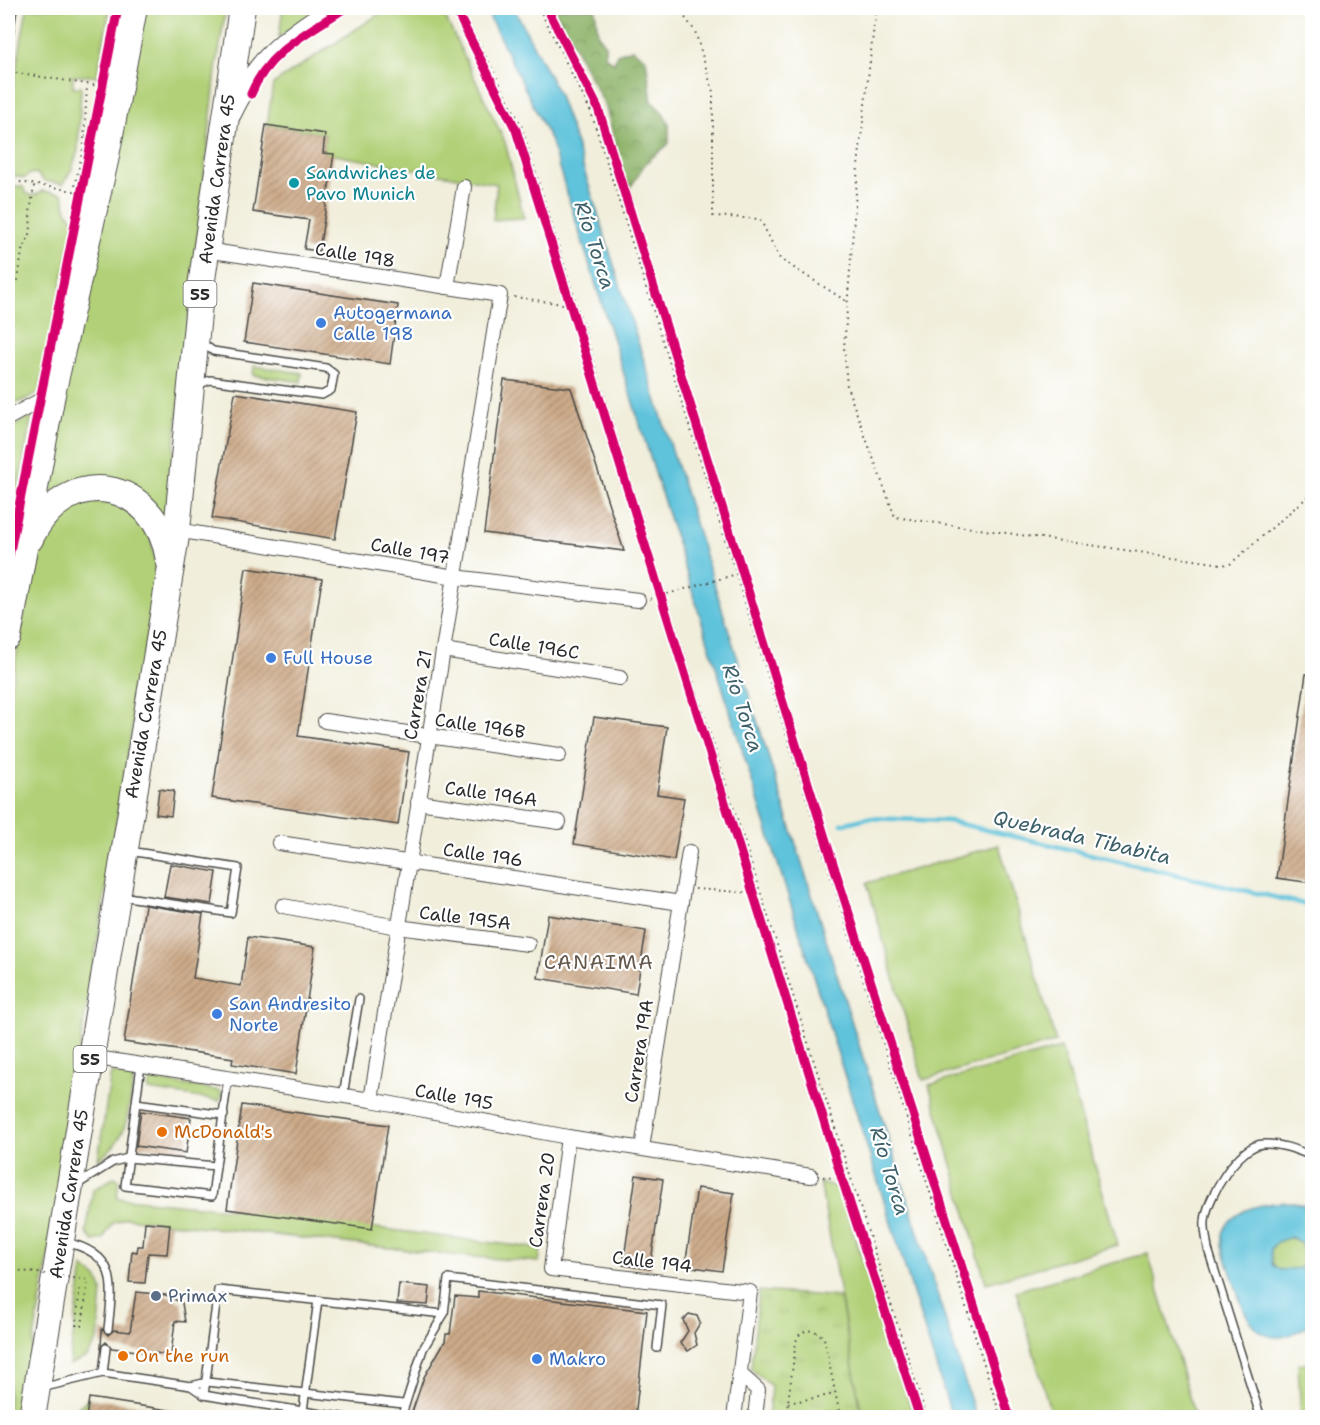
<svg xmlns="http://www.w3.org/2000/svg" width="1320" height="1425" viewBox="0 0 1320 1425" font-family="'Shantell Sans',sans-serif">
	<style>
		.grass { fill: #b1d077; stroke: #6e7e51; stroke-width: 1.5 }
		.forest { fill: url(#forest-crowns); stroke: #5c6e4a; stroke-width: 1.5 }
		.park { fill: url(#park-tufts); stroke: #6e7e51; stroke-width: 1.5 }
		.water { fill: #5ec3db; stroke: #447783; stroke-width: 1.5; fill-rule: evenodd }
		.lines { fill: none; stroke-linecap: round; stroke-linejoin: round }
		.stream { stroke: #5ec3db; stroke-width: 4.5 }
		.building { fill: url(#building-hatch) }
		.lane-casing { stroke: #494845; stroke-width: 10 }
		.street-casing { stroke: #494845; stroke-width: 16 }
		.secondary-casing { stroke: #494845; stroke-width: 22 }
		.highway-casing { stroke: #494845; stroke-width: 28 }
		.path { stroke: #494845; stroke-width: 2; stroke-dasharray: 1.5 4.5; stroke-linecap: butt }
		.lane { stroke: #fff; stroke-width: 7 }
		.street { stroke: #fff; stroke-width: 14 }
		.secondary { stroke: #fff; stroke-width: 20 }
		.highway { stroke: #fff; stroke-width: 26 }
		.path-bridge { stroke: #494845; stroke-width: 2; stroke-dasharray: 1.5 4.5; stroke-linecap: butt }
		.cycleway-casing { stroke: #fff; stroke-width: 13 }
		.cycleway { stroke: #d6006c; stroke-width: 9 }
		.culture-dot { fill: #0f9aa8; stroke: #fff; stroke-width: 2 }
		.shop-dot { fill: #3f7fe0; stroke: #fff; stroke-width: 2 }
		.food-dot { fill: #e8710a; stroke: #fff; stroke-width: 2 }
		.service-dot { fill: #5c6f8a; stroke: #fff; stroke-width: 2 }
		.labels { text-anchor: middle; stroke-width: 4.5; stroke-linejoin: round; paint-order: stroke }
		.shield { fill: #fff; stroke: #6b6b6b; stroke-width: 1.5 }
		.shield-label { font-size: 16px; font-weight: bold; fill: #2b2b2b }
		.culture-label { font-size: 18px; fill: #0d838f; stroke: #fff; text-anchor: start }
		.street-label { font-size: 18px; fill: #2b2b2b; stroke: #fff }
		.shop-label { font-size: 18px; fill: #366cbe; stroke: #fff; text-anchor: start }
		.food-label { font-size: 18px; fill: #c56008; stroke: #fff; text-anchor: start }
		.service-label { font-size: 18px; fill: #4e5e75; stroke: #fff; text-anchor: start }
		.water-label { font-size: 20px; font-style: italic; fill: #3d6069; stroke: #fff }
		.neighbourhood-label { font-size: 20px; letter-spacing: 1.5px; fill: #64584c; stroke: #fff }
	</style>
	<defs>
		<pattern id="forest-crowns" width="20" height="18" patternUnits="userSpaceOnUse" patternTransform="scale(1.5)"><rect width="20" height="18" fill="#8cb268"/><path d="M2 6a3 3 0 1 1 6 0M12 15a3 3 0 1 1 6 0" fill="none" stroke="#739156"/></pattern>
		<pattern id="park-tufts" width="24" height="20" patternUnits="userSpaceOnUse" patternTransform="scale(1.5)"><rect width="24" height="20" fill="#b1d077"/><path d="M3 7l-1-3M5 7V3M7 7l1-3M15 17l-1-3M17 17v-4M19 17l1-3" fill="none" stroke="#98b367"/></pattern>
		<pattern id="building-hatch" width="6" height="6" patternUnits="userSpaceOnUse" patternTransform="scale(1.5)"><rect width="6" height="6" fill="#cdab89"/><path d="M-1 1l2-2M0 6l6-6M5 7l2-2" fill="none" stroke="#a78b70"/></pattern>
	</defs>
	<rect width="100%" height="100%" fill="#fff"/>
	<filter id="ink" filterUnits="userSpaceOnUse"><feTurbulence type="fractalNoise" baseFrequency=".0167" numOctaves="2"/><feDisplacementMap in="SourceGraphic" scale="12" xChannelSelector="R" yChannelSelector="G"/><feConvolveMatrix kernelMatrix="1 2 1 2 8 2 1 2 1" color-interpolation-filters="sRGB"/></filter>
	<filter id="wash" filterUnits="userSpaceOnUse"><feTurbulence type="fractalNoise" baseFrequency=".008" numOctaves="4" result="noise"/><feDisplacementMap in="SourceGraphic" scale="24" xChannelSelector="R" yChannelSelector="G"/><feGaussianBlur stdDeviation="1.35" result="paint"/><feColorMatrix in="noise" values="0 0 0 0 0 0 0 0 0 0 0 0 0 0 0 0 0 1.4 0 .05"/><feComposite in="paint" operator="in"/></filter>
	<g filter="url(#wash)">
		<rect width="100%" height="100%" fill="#f1eedb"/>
		<g class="grass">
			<path d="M27,8H110L97,76H73V87H81L78,150L72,169L63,184L44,181L36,173L30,174L25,178L8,175V115Z"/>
			<path d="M143,8H226L216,70L166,524L98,478C75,480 60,486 41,500Z"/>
			<path d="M283,8H322L279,37Z"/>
			<path d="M388,8H441L505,142L524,218L493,220L497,184L323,153L325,134L267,125L273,84Z"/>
			<path d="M8,185L23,187L26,193L33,196L43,191L63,194L67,211L75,222L39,393L8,407Z"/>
			<path d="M254,366L302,373L301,382L253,375Z"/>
			<path d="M32,415L17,496L8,477V430Z"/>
			<path d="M85,500C96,501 107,501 118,504C152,511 155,554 156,581L79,1053L54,1225L20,1417L8,1418V704L32,566L41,537L57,513Z"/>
			<path d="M999,845L1056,1042L923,1080L867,883Z"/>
			<path d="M1061,1048L1118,1245L986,1283L929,1085Z"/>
			<path d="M111,1073L134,1076C127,1114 131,1136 98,1160Z"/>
			<path d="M150,1079L221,1091L220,1101L148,1090Z"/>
			<path d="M115,1177L119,1180L117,1198L227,1209L541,1249L539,1262L460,1256L126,1218L113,1223L103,1239L93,1241L86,1233L93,1190Z"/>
			<path d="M820,1182L839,1188L914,1417H862Z"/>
			<circle cx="1288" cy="1255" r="17"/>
			<path d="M1148,1253L1195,1417H1052L1016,1291Z"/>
			<path d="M83,1267L98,1279L102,1290L98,1339L87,1357L69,1365Z"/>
			<path d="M1312,1363V1417H1301L1298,1364Z"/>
			<path d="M89,1398L86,1417H67Z"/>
		</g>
		<path class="forest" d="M554,8H595L598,35L605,44V56L614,63L617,54L632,49L646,59L652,102L663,113L669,124V143C662,151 654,155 647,162C638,171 638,180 627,190L606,107Z"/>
		<path class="park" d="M759,1291L840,1297L862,1417H768L771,1386L751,1369Z"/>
		<g class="water">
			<path d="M485,8H514L558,93L573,135L976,1417H952L550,139Z"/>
			<path d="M1293,1202L1312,1208V1321C1306,1328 1299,1331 1289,1335C1252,1347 1242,1306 1233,1279C1229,1266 1221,1248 1223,1234C1224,1230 1229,1221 1232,1219C1248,1204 1273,1203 1293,1202ZM1291,1237L1301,1243L1306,1260L1302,1268L1280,1270L1272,1265L1271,1249L1277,1242Z"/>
		</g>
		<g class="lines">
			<path class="stream" d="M842,824L867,818L948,821L1312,906"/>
		</g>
		<g id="blocks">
			<g class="building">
				<path d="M266,125L325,134L323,153L334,154L319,251L304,249L309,220L253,212Z"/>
				<path d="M253,283L398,305L390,364L244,342Z"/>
				<path d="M504,380L571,388L624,551L484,533Z"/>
				<path d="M235,393L357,412L335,539L212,518Z"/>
				<path d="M246,568L322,579L298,736L409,752L398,825L212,798Z"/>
				<path d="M1306,674H1312V883L1277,878Z"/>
				<path d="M594,717L667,727L657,794L684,798L674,860L574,844Z"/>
				<path d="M159,789L174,791L171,816L156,814Z"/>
				<path d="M170,864L217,872L212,904L164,897Z"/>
				<path d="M145,905L203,914L193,978L241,986L248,937L315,947L296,1074L232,1064L233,1058L124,1042Z"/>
				<path d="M548,915L646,931L636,994L538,978Z"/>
				<path d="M242,1105L388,1125L372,1229L227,1209Z"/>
				<path d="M141,1111L191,1118L186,1153L136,1146Z"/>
				<path d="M636,1175L663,1179L650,1269L623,1265Z"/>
				<path d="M697,1188L734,1193L722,1271L685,1266Z"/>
				<path d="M145,1222L170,1224L167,1254L148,1253L145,1283L129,1282L132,1251L137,1252L138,1246H143Z"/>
				<path d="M399,1284L430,1287L428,1305L397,1303Z"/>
				<path d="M478,1291L647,1311L635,1418H410L424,1377L445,1341L446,1334H450L455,1296L478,1298Z"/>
				<path d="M136,1292L166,1295L182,1303L185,1322L175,1321L171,1355L112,1348L106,1342L101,1347L102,1329L108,1335L114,1330L130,1332Z"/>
				<path d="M689,1314L697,1316L700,1323L694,1333L697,1345L688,1351L680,1343L688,1331L683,1320Z"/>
				<path d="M89,1398L175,1411V1418H86Z"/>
			</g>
		</g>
	</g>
	<g filter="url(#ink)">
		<use href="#blocks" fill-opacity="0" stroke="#494845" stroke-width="1.5"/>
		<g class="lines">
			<defs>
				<g id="lane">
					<path d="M8,42L13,8"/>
					<path d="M198,385L210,380L322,395L331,390L334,374L326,368L213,351L202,343"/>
					<path d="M121,896L231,913L238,868L129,851"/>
					<path d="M141,1065L125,1186L212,1196L216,1166"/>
					<path d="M343,1096L359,999"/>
					<path d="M136,1103L224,1115"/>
					<path d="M78,1184L113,1162L128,1158L216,1166L228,1078"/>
					<path d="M65,1242C119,1254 113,1284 108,1329"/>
					<path d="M103,1373L106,1348"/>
					<path d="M191,1386L204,1395L221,1398L347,1418"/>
					<path d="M41,1388L103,1373L191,1386L207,1382L403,1404"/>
					<path d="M204,1395L218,1290L444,1314"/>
					<path d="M302,1418L318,1300"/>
					<path d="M401,1418L423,1349L444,1314L448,1279L662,1305L657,1348"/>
					<path d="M1261,1418L1208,1249C1207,1240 1204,1230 1205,1221C1207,1197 1238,1146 1263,1144C1280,1143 1297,1150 1312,1156"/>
				</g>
				<g id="street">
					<path d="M206,250L500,295L371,1100"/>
					<path d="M447,287L464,187"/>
					<path d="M8,418L52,394"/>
					<path d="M8,492L25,528"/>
					<path d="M177,530L455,577L638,600"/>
					<path d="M443,650L620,678"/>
					<path d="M325,721L559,755"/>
					<path d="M418,802L559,822"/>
					<path d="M279,843L681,903"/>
					<path d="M283,906L398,927L528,944"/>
					<path d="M90,1057L371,1100L568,1137L811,1176"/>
					<path d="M568,1137L551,1269L750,1292L734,1418"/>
					<path d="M642,1148L689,852"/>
					<path d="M740,1374L758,1390L755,1418"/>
				</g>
				<path id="secondary" d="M231,114C258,58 282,41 333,8"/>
				<g id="highway">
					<path d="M30,539C66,462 156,478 169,560"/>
					<path d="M8,637L52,394L105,161L134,8"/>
					<path d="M32,1418L177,530L200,293L242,8"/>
				</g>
			</defs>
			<use href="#lane" class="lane-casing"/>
			<use href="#street" class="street-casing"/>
			<use href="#secondary" class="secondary-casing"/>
			<use href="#highway" class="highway-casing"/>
			<g class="path">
				<path d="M461,8L521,125L666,595L927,1418"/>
				<path d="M539,8L591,112L1001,1418"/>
				<path d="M678,8L695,31L713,92V216L760,219L780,259L846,301"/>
				<path d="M876,8L858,166L844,348L847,387L895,517L1229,565L1312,493"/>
				<path d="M348,12L354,8"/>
				<path d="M8,91L11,72L99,86"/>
				<path d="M86,137L96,98"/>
				<path d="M8,180L74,191L84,144L87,85"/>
				<path d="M8,288L18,280L22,251L31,232L30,213L34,186"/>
				<path d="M514,297L570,305"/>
				<path d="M650,599L737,574"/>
				<path d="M695,889L755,893"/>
				<path d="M823,1177L842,1179"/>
				<path d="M788,1403L835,1394"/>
				<path d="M786,1418L796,1341L800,1334L807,1330L817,1332L824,1338L839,1411"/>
				<path d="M801,1418L839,1411L840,1418"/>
			</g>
			<use href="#lane" class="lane"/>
			<use href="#street" class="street"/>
			<use href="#secondary" class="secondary"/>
			<use href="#highway" class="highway"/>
			<path class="path-bridge" d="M8,1269L88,1280L82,1326L76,1325L80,1286"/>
			<defs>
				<g id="cycleway">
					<path d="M455,8L516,130L842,1179L920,1418"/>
					<path d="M547,8L598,108L830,854L1010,1418"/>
					<path d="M251,94C268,51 309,32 345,8"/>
					<path d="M8,561L118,8"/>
				</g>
			</defs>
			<use href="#cycleway" class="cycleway-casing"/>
			<use href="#cycleway" class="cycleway"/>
		</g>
	</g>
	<circle class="culture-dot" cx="294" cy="183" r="6"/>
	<g class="shop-dot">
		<circle cx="321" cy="323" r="6"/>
		<circle cx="271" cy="658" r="6"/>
		<circle cx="217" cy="1014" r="6"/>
		<circle cx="537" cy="1359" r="6"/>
	</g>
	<g class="food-dot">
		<circle cx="162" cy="1132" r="6"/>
		<circle cx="123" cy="1356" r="6"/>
	</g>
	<circle class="service-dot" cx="156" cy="1296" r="6"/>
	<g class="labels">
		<g class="shield">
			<rect x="183.5" y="281" width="33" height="26" rx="4.5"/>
			<rect x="73.5" y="1046" width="33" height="26" rx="4.5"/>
		</g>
		<g class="shield-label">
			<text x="200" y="300">55</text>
			<text x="90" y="1065">55</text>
		</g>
		<g class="culture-label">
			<text x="306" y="179">Sandwiches de<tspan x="306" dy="21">Pavo Munich</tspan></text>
		</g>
		<g class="street-label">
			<text transform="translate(217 179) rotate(-82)" y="6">Avenida Carrera 45</text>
			<text transform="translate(355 255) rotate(9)" y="6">Calle 198</text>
			<text transform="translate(410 551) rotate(10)" y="6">Calle 197</text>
			<text transform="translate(534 646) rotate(9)" y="6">Calle 196C</text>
			<text transform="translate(418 695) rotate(-80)" y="6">Carrera 21</text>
			<text transform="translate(146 714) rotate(-80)" y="6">Avenida Carrera 45</text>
			<text transform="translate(480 726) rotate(8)" y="6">Calle 196B</text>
			<text transform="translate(491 794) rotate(8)" y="6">Calle 196A</text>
			<text transform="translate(483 855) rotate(8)" y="6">Calle 196</text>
			<text transform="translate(465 918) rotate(7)" y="6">Calle 195A</text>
			<text transform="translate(639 1051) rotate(-81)" y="6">Carrera 19A</text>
			<text transform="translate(454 1097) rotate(10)" y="6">Calle 195</text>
			<text transform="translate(69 1194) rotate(-81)" y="6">Avenida Carrera 45</text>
			<text transform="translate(542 1200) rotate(-82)" y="6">Carrera 20</text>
			<text transform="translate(652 1262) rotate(7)" y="6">Calle 194</text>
		</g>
		<g class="shop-label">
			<text x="333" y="319">Autogermana<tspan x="333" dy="21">Calle 198</tspan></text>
			<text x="283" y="664">Full House</text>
			<text x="229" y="1010">San Andresito<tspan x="229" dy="21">Norte</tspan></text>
			<text x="549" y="1365">Makro</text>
		</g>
		<g class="food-label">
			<text x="174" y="1138">McDonald's</text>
			<text x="135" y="1362">On the run</text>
		</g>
		<g class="service-label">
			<text x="168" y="1302">Primax</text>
		</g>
		<g class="water-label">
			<text transform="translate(595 245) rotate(72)" y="7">Río Torca</text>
			<text transform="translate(743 708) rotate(72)" y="7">Río Torca</text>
			<text transform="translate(1082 837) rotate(13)" y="7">Quebrada Tibabita</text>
			<text transform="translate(890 1171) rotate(73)" y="7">Río Torca</text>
		</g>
		<g class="neighbourhood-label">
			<text x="599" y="969">CANAIMA</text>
		</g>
	</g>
	<rect width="1320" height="1425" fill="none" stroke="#fff" stroke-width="30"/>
</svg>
